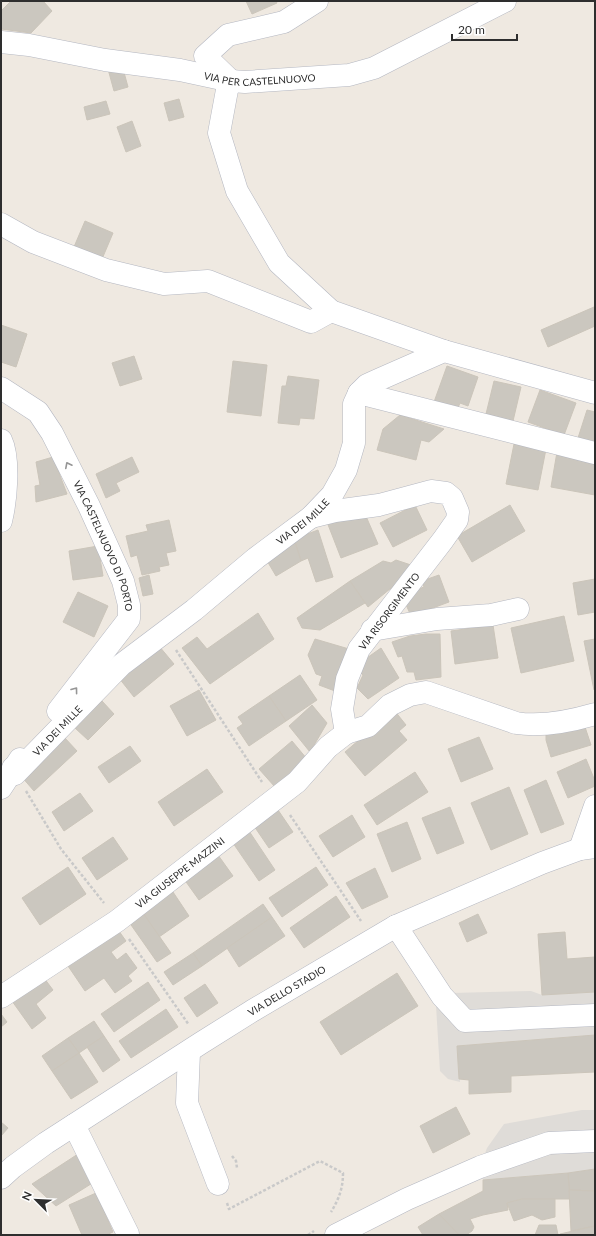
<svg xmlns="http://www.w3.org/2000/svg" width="596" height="1236" viewBox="0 0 596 1236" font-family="Lato,sans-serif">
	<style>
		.plaza { fill: #dfdcd8 }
		.building { fill: #cbc7bf; stroke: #cbc5ba }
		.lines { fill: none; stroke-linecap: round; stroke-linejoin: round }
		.minor-casing { stroke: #b4b7c1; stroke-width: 23 }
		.path { stroke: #c9c9c9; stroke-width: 2.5; stroke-dasharray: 3 2; stroke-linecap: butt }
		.minor { stroke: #fff; stroke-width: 22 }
		.oneway { stroke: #969696 }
		.labels { text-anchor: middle; stroke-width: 3.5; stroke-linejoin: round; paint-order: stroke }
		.street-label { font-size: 10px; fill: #2e2e2e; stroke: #fff }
	</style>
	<rect width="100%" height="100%" fill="#efe9e1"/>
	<g class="plaza">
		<path d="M531,991L542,995L595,992V1035L457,1046L460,1082L448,1079L440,1071L436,1006L442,996L451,993Z"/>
		<path d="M582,1110H595V1169L568,1173L483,1180L480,1167L487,1148L504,1124Z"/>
	</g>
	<g class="building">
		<path d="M11,1H43L52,11L31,33L1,29V11Z"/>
		<path d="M246,1H276L277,3L252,14Z"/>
		<path d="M122,65L128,87L114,91L108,69Z"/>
		<path d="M179,99L184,117L169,121L164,103Z"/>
		<path d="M106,101L110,114L87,120L84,107Z"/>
		<path d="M132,121L141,146L126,152L117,127Z"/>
		<path d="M85,221L113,233L102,259L74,247Z"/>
		<path d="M594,307L595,326L548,347L541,330Z"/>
		<path d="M1,325L27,334L16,367L1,362Z"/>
		<path d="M134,356L142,379L120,386L112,363Z"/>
		<path d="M233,361L267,365L261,416L227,412Z"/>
		<path d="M447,366L478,377L468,406L460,403L457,410L434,402Z"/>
		<path d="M288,376L319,380L314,419L300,418L299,425L278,423L282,386H286Z"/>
		<path d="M494,381L521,387L513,421L486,414Z"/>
		<path d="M540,390L576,403L564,435L528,422Z"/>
		<path d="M587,410L595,412V443L578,438Z"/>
		<path d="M400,415L444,429L429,442L421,440L416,460L377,450L383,429Z"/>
		<path d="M514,444L546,449L538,490L506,484Z"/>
		<path d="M557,452L595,459V495L551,487Z"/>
		<path d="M53,457L67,494L36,502L35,486L40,485L36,462Z"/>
		<path d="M132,457L139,472L116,483L120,491L106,498L96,474Z"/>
		<path d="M415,505L427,530L393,547L380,523Z"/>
		<path d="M510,505L525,531L472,562L457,536Z"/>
		<path d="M365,514L378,544L341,558L327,522Z"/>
		<path d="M169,520L176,551L166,553L169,565L159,567L160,571L142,575L137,555L131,557L126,536L148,531L146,525Z"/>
		<path d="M318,530L333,577L316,582L308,558L301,561L294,539Z"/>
		<path d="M294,539L301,561L276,576L266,559Z"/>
		<path d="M98,546L103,576L73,580L69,551Z"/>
		<path d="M396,560L414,566L402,579L368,607L350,581L383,561L391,563Z"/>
		<path d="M149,575L153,594L143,596L139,578Z"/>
		<path d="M439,575L449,602L411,616L404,600L415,596L413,591L424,587L422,581Z"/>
		<path d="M595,579V612L578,615L573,583Z"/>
		<path d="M350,581L365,603L320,630L302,628L297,618Z"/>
		<path d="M78,592L108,606L94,637L63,622Z"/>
		<path d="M258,613L274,639L210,684L182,648L197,637L207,649Z"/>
		<path d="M564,616L574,661L521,673L511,628Z"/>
		<path d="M493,625L498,658L455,664L451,631Z"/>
		<path d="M426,634H440L441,677L416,680L414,672H407L402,656L398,657L392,642L410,636Z"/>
		<path d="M315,639L349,649L335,691L319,685L322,676L316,674L308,655Z"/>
		<path d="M595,639V690H594L584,641Z"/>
		<path d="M159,646L174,664L134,697L119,678Z"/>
		<path d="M381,648L399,678L368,699L357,688L363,675L358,670L364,660Z"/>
		<path d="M300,675L317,700L286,721L269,696Z"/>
		<path d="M199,690L216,720L187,736L170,706Z"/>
		<path d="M269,696L286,721L249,746L237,728L243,724L238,717Z"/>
		<path d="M102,701L114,714L88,740L75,728Z"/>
		<path d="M312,705L327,723L310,752L289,726Z"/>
		<path d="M394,710L406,725L399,731L407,740L365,776L345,752Z"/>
		<path d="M585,727L591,745L551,757L546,740V733Z"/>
		<path d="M64,737L77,751L34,791L21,776Z"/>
		<path d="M479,737L493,769L461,782L448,749Z"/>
		<path d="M292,741L307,759L275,787L259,769Z"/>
		<path d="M130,746L141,761L109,783L98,767Z"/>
		<path d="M586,759L595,781V786L568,798L557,772Z"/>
		<path d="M207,769L223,792L174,826L158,802Z"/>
		<path d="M415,772L428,792L377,825L364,805Z"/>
		<path d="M546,780L564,824L541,833L524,790Z"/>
		<path d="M509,787L528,834L491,850L471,803Z"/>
		<path d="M80,793L93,811L64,831L52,812Z"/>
		<path d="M450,807L464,843L437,854L422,818Z"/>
		<path d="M278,810L293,832L269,848L254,826Z"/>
		<path d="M352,815L365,837L333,857L319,836Z"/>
		<path d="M407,822L421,859L392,872L377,834Z"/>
		<path d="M249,831L275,870L259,881L233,843Z"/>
		<path d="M113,837L128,859L97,880L82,858Z"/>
		<path d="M218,855L233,876L199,900L184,879Z"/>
		<path d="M68,867L86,894L40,925L22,898Z"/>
		<path d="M316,867L328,885L282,917L269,898Z"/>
		<path d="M375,868L388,897L362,909L346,883Z"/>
		<path d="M173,892L189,916L159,937L143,913Z"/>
		<path d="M336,896L350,917L304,948L290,928Z"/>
		<path d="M263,904L272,917L202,966L193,953Z"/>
		<path d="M143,913L171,953L157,962L129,922Z"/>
		<path d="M478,914L487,933L467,942L459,923Z"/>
		<path d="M272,917L285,936L239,967L227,948Z"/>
		<path d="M116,927L126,941L111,952L117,960L126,953L137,968L128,976L132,981L115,993L104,978L85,991L66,963Z"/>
		<path d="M565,932L567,959L595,957V992L542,995L538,934Z"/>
		<path d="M193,953L202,966L173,985L164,972Z"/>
		<path d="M397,973L418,1006L341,1055L320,1022Z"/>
		<path d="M44,978L53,990L36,1004L46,1018L32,1029L12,1001Z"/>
		<path d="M148,982L160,1000L114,1032L101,1014Z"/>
		<path d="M205,984L218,1003L197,1017L184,998Z"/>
		<path d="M166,1009L178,1027L131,1058L119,1041Z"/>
		<path d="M1,1014L7,1022L1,1027Z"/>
		<path d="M94,1021L104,1036L79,1053L68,1038Z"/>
		<path d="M595,1035V1072L511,1076V1092L469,1094V1080L459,1079L457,1046Z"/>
		<path d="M104,1036L120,1060L103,1072L87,1047Z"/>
		<path d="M68,1038L79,1053L52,1071L42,1056Z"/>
		<path d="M79,1053L98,1082L71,1099L52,1071Z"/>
		<path d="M456,1107L470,1134L433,1153L420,1126Z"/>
		<path d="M1,1122L8,1128L1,1136Z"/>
		<path d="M78,1154L94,1182L56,1206L32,1184Z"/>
		<path d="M595,1169V1196L594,1191L569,1190L568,1173Z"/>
		<path d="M568,1173L570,1199H522L507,1203L508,1210L483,1215L470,1219L474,1227L472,1231L466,1235H459L439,1214L483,1191V1180Z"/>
		<path d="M569,1190L594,1191L595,1226L571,1231Z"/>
		<path d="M96,1193L113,1232L106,1235H82L69,1205Z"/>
		<path d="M522,1199H555V1217L542,1220L532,1215L514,1221L507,1203Z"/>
		<path d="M439,1214L459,1235H423L418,1227Z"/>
		<path d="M539,1225H556L558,1235H535Z"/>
		<path d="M595,1226V1235H561L560,1234Z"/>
	</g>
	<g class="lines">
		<defs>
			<g id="minor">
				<path d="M317,1L284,22L228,35L205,56L231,81L227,90L219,133L237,191L279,263L331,311L444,351"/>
				<path id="s1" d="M1,42L29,45L105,60L180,70L231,81L245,82L349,75L374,68L505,1"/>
				<path d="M1,224L33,242L106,270L164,284L208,281L311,322L331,311"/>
				<path id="s2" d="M1,388L38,412L52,433L89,506L123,581L129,605V619L58,711"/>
				<path d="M359,393L367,385L378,380L444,351L595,393"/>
				<path d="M1,440C10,459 6,501 1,521"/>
				<path d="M311,517L335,511L379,505L431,491L446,493L452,498L458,512L457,520L443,540L359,649L347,679L342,709L346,733L368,726L390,705L410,695L426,692L516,723C541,727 571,721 595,714"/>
				<path d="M372,630L437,619L491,615L518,609"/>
				<path id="s3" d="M13,768L15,774L121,665L194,610L256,558L311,517L332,495L346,470L354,443V404L359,393L595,453"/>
				<path d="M1,788L20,759"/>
				<path d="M580,849L595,806"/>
				<path d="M396,926L442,996L465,1021L595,1015"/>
				<path id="s4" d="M1,997L117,921L297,782L328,747L346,733"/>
				<path d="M189,1052L187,1103L218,1184"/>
				<path d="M74,1125L128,1234"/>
				<path id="s5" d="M1,1178L13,1167L46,1143L201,1043L252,1011L396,926L542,863L580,849L595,847"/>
				<path d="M336,1235L407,1199L480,1167L549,1143L595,1141"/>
			</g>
		</defs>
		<use href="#minor" class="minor-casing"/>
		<g class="path">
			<path d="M176,650L262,782"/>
			<path d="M26,791L61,849L104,903"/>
			<path d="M290,815L361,921"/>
			<path d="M129,939L189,1025"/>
			<path d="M232,1156L236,1161L237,1168L236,1169"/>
			<path d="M227,1203L229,1209L320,1161L343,1173C343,1188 339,1199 331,1212"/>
			<path d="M308,1235L314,1231"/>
		</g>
		<use href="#minor" class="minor"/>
	</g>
	<defs><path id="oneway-chevron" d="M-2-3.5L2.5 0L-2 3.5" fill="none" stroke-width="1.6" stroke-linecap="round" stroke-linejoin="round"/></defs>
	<g class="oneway">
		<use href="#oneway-chevron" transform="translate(68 465) rotate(-117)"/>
		<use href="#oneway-chevron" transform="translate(75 690) rotate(-53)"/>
	</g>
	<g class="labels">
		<g class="street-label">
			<text dy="4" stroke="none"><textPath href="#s1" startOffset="262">VIA PER CASTELNUOVO</textPath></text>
			<text dy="4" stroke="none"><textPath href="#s3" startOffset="390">VIA DEI MILLE</textPath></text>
			<text dy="4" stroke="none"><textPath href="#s2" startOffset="194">VIA CASTELNUOVO DI PORTO</textPath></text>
			<text transform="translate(389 611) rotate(-53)" y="4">VIA RISORGIMENTO</text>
			<text dy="4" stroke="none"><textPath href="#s3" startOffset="67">VIA DEI MILLE</textPath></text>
			<text dy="4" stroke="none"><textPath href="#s4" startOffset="218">VIA GIUSEPPE MAZZINI</textPath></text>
			<text dy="4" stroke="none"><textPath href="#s5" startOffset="342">VIA DELLO STADIO</textPath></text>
		</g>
	</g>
	<rect width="596" height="1236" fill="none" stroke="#2e2e2e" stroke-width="4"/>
	<g transform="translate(36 1200) rotate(294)" stroke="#ffffff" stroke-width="3" paint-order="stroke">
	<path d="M0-3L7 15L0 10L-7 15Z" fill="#2e2e2e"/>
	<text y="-6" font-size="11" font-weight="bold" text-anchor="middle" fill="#2e2e2e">N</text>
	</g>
	<path d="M452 34v6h65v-6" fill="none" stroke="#2e2e2e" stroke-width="2"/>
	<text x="458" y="34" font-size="12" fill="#2e2e2e" stroke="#ffffff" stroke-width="3" paint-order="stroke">20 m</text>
</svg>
